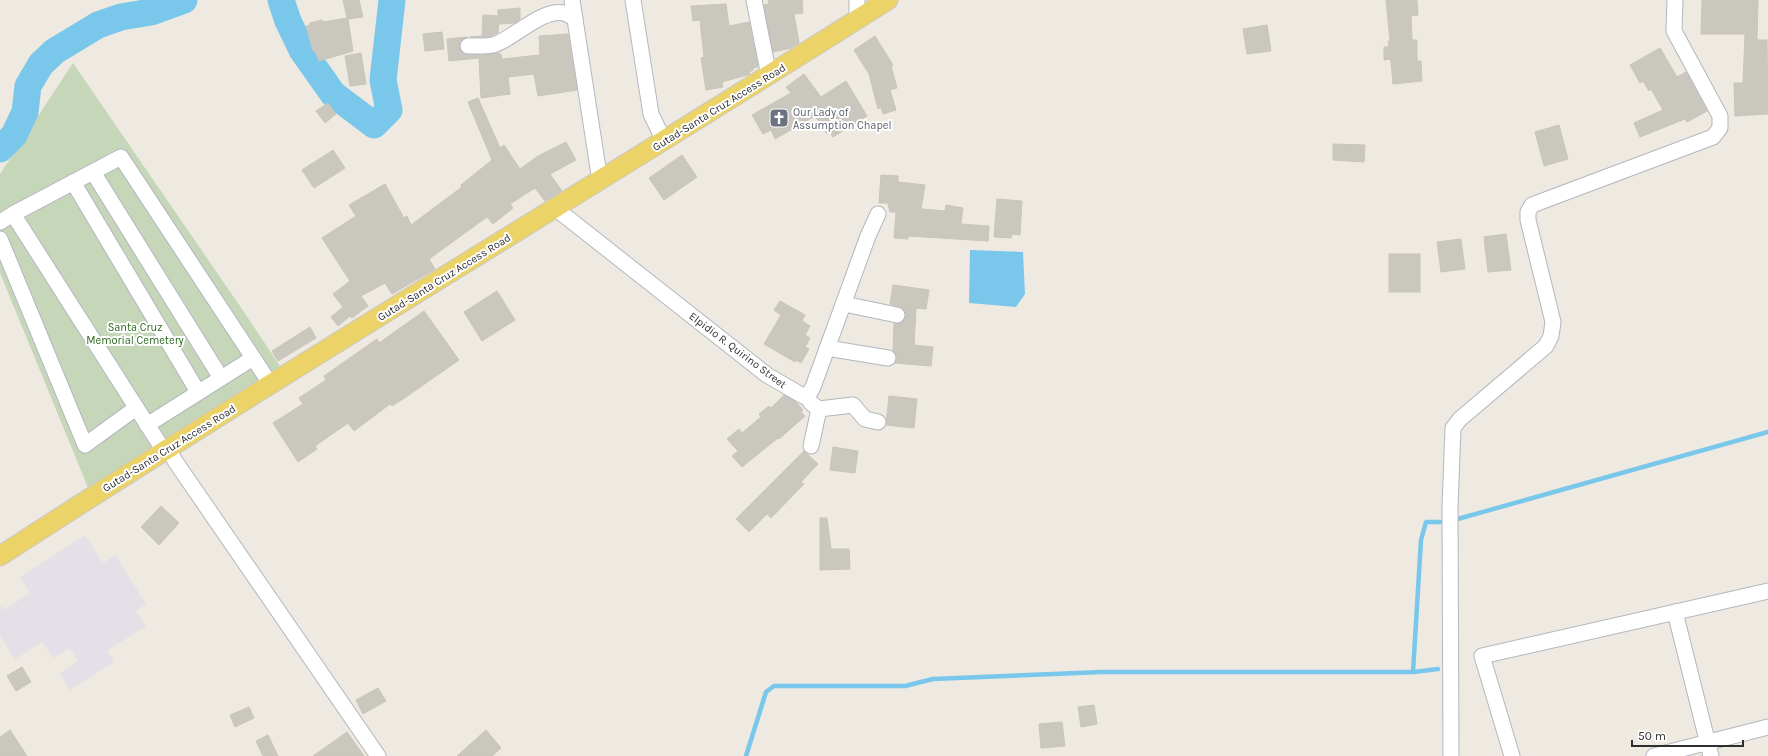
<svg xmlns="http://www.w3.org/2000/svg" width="1768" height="756" viewBox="0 0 1768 756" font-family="Karla,sans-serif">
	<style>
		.industrial { fill: #e3e1e7 }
		.cemetery { fill: #c6d7b9 }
		.water { fill: #79c8eb }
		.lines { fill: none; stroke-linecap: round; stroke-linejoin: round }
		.stream { stroke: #79c8eb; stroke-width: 4.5 }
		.river { stroke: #79c8eb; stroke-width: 27 }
		.building { fill: #cac7bf; stroke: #cac5ba }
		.minor-casing { stroke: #b4b6c0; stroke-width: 17 }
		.major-casing { stroke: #c9c9c9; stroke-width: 21 }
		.minor { stroke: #fff; stroke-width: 15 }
		.major { stroke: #ecd368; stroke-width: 19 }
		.labels { text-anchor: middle; stroke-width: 4; stroke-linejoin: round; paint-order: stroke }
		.street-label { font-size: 11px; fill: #2e2e2e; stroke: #fff }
		.worship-label { font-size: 11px; fill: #5b616d; stroke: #fff; text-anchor: start }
		.park-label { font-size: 11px; fill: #2b6a1e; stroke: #fff }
	</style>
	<rect width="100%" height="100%" fill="#eee9e1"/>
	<path class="industrial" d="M85,535L103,563L115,555L146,604L136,611L146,626L107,651L114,662L70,690L60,673L78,661L70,648L53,658L42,642L15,659L0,636V605L4,610L30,593L20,577Z"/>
	<path class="cemetery" d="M73,63L244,312L280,366L89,490L0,273V174Z"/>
	<path class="water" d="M970,250L1023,252L1025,294L1016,307L969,303Z"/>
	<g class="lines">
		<g class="stream">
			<path d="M1413,672L1421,540L1426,522H1447L1768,432"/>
			<path d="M746,756L766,692L774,686H905L933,679L1102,672H1413L1438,669"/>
		</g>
		<g class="river">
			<path d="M281,0L288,21L302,50L333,94L374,125L389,110L383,80L392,0"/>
			<path d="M0,149L14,135L25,112L28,86L41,64L55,51L98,25L121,17L151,12L184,0"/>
		</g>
	</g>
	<g class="building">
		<path d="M343,0H359L363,17L348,19L353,51L319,61L315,51H313L306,26L310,25V23L322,20L323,22L347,18Z"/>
		<path d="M768,0H802L803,13L794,14L799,43L791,48L773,52L764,5L769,4Z"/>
		<path d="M1386,0H1417L1418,15L1411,16L1412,40H1417V61H1421L1422,81L1393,84L1391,61L1389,59L1384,60V47H1389L1388,41H1390Z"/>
		<path d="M1702,0H1758L1757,40H1767L1768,114L1735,116L1734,83H1743L1745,34H1701Z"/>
		<path d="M726,4L729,26L749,22L758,67L753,68V70L749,72L750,74L747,75L722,82L723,87L706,90L701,58L704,57L700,20L693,21L691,6Z"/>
		<path d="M520,8V19L515,23L499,24V21L498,33L488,37H470L482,36L483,15L498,16V10Z"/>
		<path d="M1267,25L1271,51L1247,54L1243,29Z"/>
		<path d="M442,32L444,49L425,51L423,34Z"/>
		<path d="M568,34L577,90L538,96L534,74L508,77L510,94L481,98L479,58L449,61L447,39L467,37L460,41L459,46L463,54L483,55L498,53L501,54L502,59L540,55L539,36Z"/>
		<path d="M875,36L893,65L891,66L897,88L890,90L896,110L883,114L881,107L878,109L869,74L854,50Z"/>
		<path d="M1660,48L1677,77L1686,72L1707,111L1687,122L1685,119L1640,137L1634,123L1663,110L1651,89L1649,91L1643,81L1640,83L1630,65Z"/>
		<path d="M361,53L366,84L350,86L345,56Z"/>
		<path d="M804,74L821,97L846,81L867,116L833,137L830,132L827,134L815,116L775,139L771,130L763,134L752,115L791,93L786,87Z"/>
		<path d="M478,98L500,148L504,145L520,169L538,156L566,142L576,160L550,174L562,191L545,201L535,188L510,204L513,208L493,224L487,217L429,259L435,269L392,294L385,283L361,296L368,306L352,318L350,316L338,326L331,317L343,307L333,294L350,281L322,238L356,216L349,205L385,184L404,218L407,216L411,225L462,187L461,185L492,160L468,102Z"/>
		<path d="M328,103L336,114L325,123L316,111Z"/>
		<path d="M1559,125L1568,159L1544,166L1535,132Z"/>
		<path d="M1333,144L1365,145L1364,162L1333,160Z"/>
		<path d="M333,150L345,168L314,188L302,170Z"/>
		<path d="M682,155L697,177L664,200L649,178Z"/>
		<path d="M881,175L898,176V182L925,185L921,209L945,211L946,205L963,208L961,224L989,226L988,241L908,236V239L894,238L896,212H890L888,203H879Z"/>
		<path d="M997,199L1022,201L1020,235L1012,234L1011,238L994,237Z"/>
		<path d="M1506,234L1511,270L1488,272L1484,237Z"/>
		<path d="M1461,239L1465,269L1441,272L1437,242Z"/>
		<rect x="1389" y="254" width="31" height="38"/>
		<path d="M893,285L929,290L926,309L916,308L914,345L933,347L931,366L895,363L897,359L893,351L894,324L900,323L906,316L903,308L890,304Z"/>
		<path d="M497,291L515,320L482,341L464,312Z"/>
		<path d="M780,301L805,315L802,321L810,326L805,335L810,338L805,347L809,349L801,363L796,360L795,362L764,344L781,315L774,310Z"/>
		<path d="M424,311L459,360L406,397L392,406L390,404L354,431L348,423L315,446L317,449L298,462L273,423L303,404L299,398L326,380L324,376L377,339L379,343Z"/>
		<path d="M310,327L316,338L278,361L272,351Z"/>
		<path d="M784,395L796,402L803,410L801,412L805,416L779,439L778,438L742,467L732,456L738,451L727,439L739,429L742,433L761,417L759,414L769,406L771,408Z"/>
		<path d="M889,396L917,399L914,428L886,425Z"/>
		<path d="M833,447L858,451L855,473L830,470Z"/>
		<path d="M804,451L818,464L801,482L804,484L771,518L767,514L749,532L736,519Z"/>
		<path d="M161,506L179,523L159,545L141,527Z"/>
		<path d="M820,518H827L831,549H849L850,569L820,570Z"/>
		<path d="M22,667L31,682L16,691L7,676Z"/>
		<path d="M378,688L386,701L363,714L356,700Z"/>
		<path d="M1094,705L1097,724L1081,727L1078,707Z"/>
		<path d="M249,707L254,718L235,727L230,715Z"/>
		<path d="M1062,722L1065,746L1041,748L1039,724Z"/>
		<path d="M10,730L27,756H0V737Z"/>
		<path d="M486,730L501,748L492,756H457Z"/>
		<path d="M347,732L364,756H313Z"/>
		<path d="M268,735L278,756H263L256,741Z"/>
	</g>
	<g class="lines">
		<defs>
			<g id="minor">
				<path d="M572,0L600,181"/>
				<path d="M633,0L651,114L664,141"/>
				<path d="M754,0L769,76"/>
				<path d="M857,0V20"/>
				<path d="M468,46C477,46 488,47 496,44C515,37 543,8 564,13C567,14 572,17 575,19"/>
				<path d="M93,172L221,378"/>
				<path d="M73,182L198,392"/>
				<path d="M555,208L767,375L803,396L809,394L813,387L868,236L878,214"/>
				<path d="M0,222L13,214"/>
				<path d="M0,239L85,445L136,408"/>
				<path d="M844,304L897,315"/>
				<path d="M827,348L888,358"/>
				<path d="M806,395L811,403L819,409L853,405L865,419L878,422"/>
				<path d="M147,425L253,358"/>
				<path d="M811,446L819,409"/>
				<path d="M168,448L175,461L378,756"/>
				<path d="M164,451L13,214L121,157L271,385"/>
				<path d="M1675,612L1711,756"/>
				<path d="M1451,756L1450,507L1453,428L1460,419L1546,346L1551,336L1553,322L1528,220V212L1532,205L1713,137L1720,128V116L1674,31L1675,0"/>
				<path d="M1512,756L1482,656L1768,591"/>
				<path d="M1654,756L1768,727"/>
			</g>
			<path id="major" d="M0,556C293,366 593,187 888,0"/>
		</defs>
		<use href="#minor" class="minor-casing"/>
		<use href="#major" class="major-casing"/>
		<use href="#minor" class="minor"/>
		<use href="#major" class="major"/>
	</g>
	<defs>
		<symbol id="church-square" viewBox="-11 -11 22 22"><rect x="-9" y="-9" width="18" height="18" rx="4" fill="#6b7280" stroke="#fff"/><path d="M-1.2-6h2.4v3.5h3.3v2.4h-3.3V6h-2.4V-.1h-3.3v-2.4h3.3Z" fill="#fff"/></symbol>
	</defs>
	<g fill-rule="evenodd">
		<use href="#church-square" x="768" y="107" width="22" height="22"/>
	</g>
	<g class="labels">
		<g class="street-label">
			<text transform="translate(719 107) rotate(-32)" y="4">Gutad-Santa Cruz Access Road</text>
			<text transform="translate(444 277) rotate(-32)" y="4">Gutad-Santa Cruz Access Road</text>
			<text transform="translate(738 350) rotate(37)" y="4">Elpidio R. Quirino Street</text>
			<text transform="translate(169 448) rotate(-32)" y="4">Gutad-Santa Cruz Access Road</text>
		</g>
		<g class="worship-label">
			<text x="793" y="116">Our Lady of<tspan x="793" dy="13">Assumption Chapel</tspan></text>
		</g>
		<g class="park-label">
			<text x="135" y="331">Santa Cruz<tspan x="135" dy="13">Memorial Cemetery</tspan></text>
		</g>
	</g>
	<path d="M1632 740v6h111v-6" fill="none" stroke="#2e2e2e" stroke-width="2"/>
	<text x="1638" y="740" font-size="12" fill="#2e2e2e" stroke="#ffffff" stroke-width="3" paint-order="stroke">50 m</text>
</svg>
